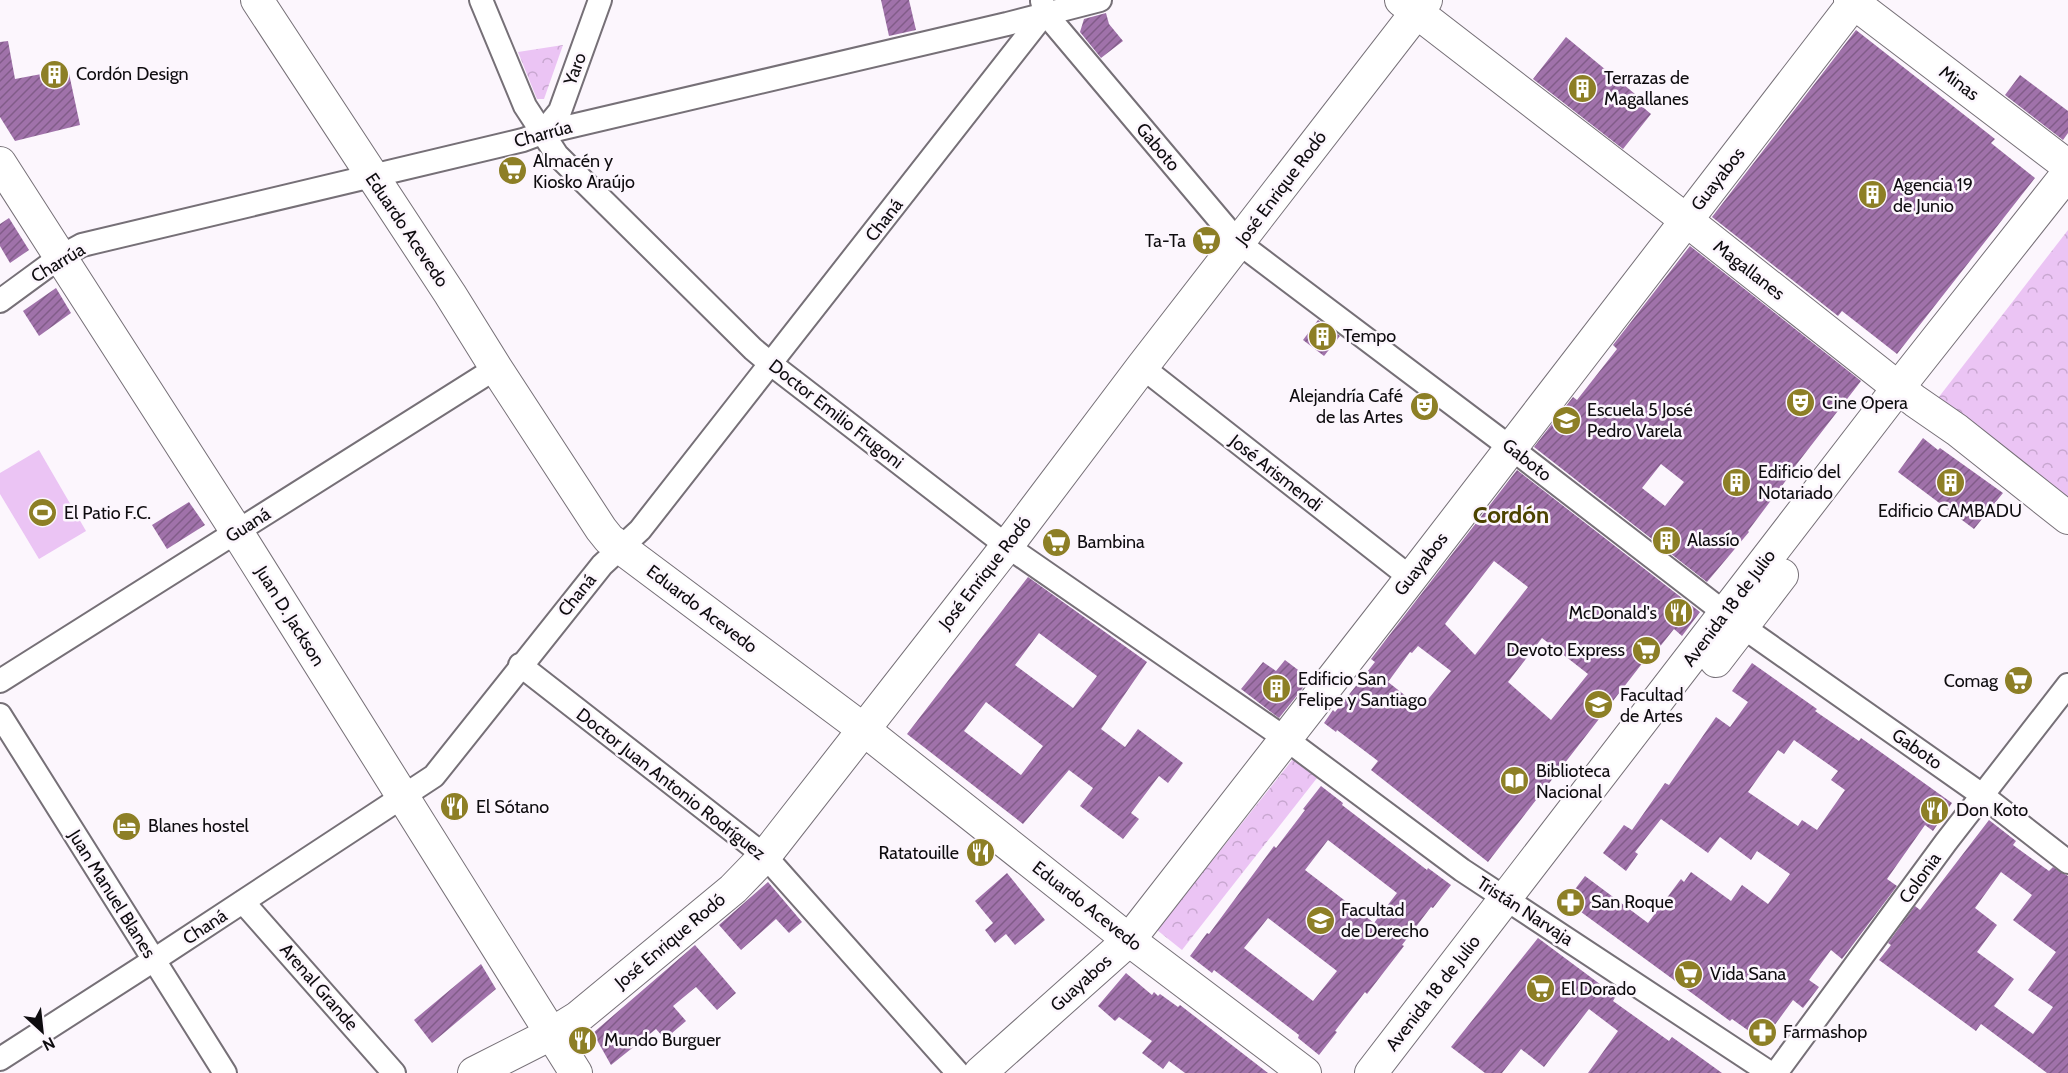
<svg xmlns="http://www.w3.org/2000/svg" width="2068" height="1073" viewBox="0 0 2068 1073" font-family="Cabin,sans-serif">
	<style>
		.green { fill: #ebc4f4 }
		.park { fill: url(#park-crowns) }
		.building { fill: url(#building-hatch); fill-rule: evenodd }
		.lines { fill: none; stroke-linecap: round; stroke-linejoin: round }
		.street-casing { stroke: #767077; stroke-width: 26 }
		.secondary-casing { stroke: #767077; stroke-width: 34 }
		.street { stroke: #fff; stroke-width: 22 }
		.secondary { stroke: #fff; stroke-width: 32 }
		.labels { text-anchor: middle; stroke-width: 5; stroke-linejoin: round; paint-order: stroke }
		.street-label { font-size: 18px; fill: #0e0c0f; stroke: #fcf6fd }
		.poi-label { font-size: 18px; fill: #0e0c0f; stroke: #fcf6fd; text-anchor: start }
		.district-label { font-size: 24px; font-weight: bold; fill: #4c4300; stroke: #fcf6fd }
	</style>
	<defs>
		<pattern id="park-crowns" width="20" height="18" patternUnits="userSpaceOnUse" patternTransform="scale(1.5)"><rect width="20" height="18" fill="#ebc4f4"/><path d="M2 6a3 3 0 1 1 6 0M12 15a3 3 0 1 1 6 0" fill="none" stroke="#c8a7d0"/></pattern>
		<pattern id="building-hatch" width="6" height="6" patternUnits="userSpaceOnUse" patternTransform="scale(1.5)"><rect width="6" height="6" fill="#a072aa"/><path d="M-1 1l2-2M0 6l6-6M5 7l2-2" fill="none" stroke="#815c89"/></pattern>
	</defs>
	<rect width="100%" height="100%" fill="#fcf6fd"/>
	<path class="green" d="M39,450L86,531L39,559L0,494V473Z"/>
	<g class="park">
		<path d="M563,45L544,99H537L518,52Z"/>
		<path d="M2068,230V501L1935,402Z"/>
		<path d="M1293,759L1317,778L1182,950L1157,930Z"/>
	</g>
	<g class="building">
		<path d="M881,0H909L916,30L889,36Z"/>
		<path d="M1106,13L1109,24L1123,41L1101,58L1080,32L1084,19Z"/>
		<path d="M1856,30L1995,139L1991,143L2035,178L1897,354L1842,311L1838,316L1712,217Z"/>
		<path d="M1566,37L1635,94L1632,98L1651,114L1623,149L1533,79Z"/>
		<path d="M8,41L15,79L68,69L80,125L15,141L0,117V42Z"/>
		<path d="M2020,75L2068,111V133L2063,140L2005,95Z"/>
		<path d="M9,218L29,250L10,263L0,246V224Z"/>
		<path d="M1690,246L1861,381L1786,478L1787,479L1748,531L1749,532L1707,582L1534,447L1573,397L1577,400L1617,349L1613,345ZM1661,464L1684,482L1665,506L1642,488Z"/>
		<path d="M56,288L71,313L39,336L23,311Z"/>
		<path d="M1318,320L1340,336L1324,356L1303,340Z"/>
		<path d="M1923,438L1938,450L1940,448L2003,493L1974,529L1898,472Z"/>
		<path d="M1517,470L1700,612L1682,636L1674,629L1654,654L1651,652L1488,862L1371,770L1378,761L1337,730L1336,732L1324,723L1333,710L1335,712L1375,662L1371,659ZM1494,561L1528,587L1475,655L1445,624ZM1542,638L1588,674L1551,720L1508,682ZM1418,646L1451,671L1421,708L1388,682L1410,652L1412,653Z"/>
		<path d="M189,502L205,525L167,549L152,525Z"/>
		<path d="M1028,577L1147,662L1101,729L1125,747L1138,729L1183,763L1168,783L1159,776L1131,813L1139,819L1123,839L1080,806L1093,788L1069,770L1023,824L907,734ZM1039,633L1097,676L1073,708L1015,665ZM986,702L1043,746L1021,775L964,731Z"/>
		<path d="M1285,660L1310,679L1279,718L1241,689L1263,662L1276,671Z"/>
		<path d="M1752,663L1817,709L1815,711L1859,741L1861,738L1952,803L1933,831L1925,825L1887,879L1897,886L1842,959L1831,950L1809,980L1819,987L1803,1008L1793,1000L1763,1041L1732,1019L1730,1021L1566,901L1585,876L1648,923L1681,879L1684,882L1691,872L1731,901L1742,885L1768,904L1790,874L1757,851L1751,860L1720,837L1708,853L1661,819L1635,852L1638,854L1626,871L1603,853L1624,825L1632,830L1665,783L1669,785L1716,717L1730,727L1748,702L1732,691ZM1794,740L1838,771L1831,780L1845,790L1817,830L1802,820L1798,826L1748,792L1778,750L1784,754Z"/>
		<path d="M1321,786L1343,803L1342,805L1427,870L1428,868L1451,885L1433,908L1431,907L1402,945L1404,946L1367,994L1365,992L1335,1031L1337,1032L1319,1055L1298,1038L1299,1035L1214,970L1212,973L1190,956L1207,933L1209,934L1274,846L1276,848L1305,810L1303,809ZM1328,840L1397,893L1374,923L1305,870ZM1268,918L1337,971L1313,1001L1244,948Z"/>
		<path d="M1989,820L2016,841L2013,845L2049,871L2053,867L2068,876V1073H2047L1981,1024L1976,1031L1879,960L1891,945L1888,943L1915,906L1920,910ZM2001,872L2032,895L2013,920L2056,952L2028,990L2053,1007L2033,1034L1994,1006L2014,979L1977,952L1997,925L1975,908Z"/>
		<path d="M1007,873L1045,920L1015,945L1006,934L995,943L985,930L993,923L975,901Z"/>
		<path d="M768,882L802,922L789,933L776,919L741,950L719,925Z"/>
		<path d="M1538,938L1616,996L1613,1001L1669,1041L1672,1037L1722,1073H1588L1618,1031L1589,1009L1544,1067L1521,1049L1502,1073H1485L1451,1047Z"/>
		<path d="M695,945L736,993L717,1010L696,987L673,1006L686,1021L665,1039L656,1029L611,1065L593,1033Z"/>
		<path d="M481,964L496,989L432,1043L414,1020Z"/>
		<path d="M1126,973L1152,995L1154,992L1158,996L1160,994L1178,1007L1180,1005L1268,1073H1185L1169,1061L1163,1069L1142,1053L1152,1041L1119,1017L1115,1021L1098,1006Z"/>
	</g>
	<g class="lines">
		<defs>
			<g id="street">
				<path d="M481,0L525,106L557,155L753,349L771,364L1007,546L1286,739L1462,870L1770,1073"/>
				<path d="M1042,1L1045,13L1239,243L1511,448L1743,627L1982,795L2068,862"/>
				<path d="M542,133L560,111L600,0"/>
				<path d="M0,301L60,257L82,245L523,140L542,133L1007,24L1100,0"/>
				<path d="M1142,367L1411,578"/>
				<path d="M520,665L765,856L958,1073"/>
				<path d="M0,681L496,368"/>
				<path d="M0,715L225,1073"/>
				<path d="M243,902L394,1073"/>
				<path d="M0,1059L154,960L434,776L602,565L640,530L1045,13"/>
				<path d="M1776,1073L1946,842L2068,685"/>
			</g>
			<g id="secondary">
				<path d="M257,0L450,294L496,368L601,529L609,539L863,729L1129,940L1305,1073"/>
				<path d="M1401,0L1686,220L1915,401L1957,430L2068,518"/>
				<path d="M1850,0L2068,166"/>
				<path d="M0,163L237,532L576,1073"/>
				<path d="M1716,661L1782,575"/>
				<path d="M474,1073L551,1034L577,1018L733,889L765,856L1007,546L1142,367L1426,0"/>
				<path d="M980,1073L1129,940L1411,578L1856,0"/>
				<path d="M1371,1073L1898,388L2068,173"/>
			</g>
		</defs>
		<use href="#street" class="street-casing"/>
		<use href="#secondary" class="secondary-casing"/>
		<use href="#street" class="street"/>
		<use href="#secondary" class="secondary"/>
	</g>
	<defs>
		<symbol id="building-disc" viewBox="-11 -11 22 22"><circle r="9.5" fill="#8d7f26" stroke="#fcf6fd"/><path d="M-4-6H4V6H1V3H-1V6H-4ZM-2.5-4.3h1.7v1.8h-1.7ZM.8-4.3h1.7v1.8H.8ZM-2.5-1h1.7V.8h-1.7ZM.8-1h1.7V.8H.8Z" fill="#fff"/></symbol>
		<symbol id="supermarket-disc" viewBox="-11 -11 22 22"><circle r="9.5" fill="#8d7f26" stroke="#fcf6fd"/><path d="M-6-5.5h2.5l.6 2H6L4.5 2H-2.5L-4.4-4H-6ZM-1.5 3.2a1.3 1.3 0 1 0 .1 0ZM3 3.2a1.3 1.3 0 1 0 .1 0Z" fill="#fff"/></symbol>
		<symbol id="theatre-disc" viewBox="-11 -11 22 22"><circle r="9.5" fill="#8d7f26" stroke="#fcf6fd"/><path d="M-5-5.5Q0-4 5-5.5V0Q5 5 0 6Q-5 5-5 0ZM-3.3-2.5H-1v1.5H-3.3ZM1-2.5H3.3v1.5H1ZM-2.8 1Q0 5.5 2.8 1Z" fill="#fff"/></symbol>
		<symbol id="school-disc" viewBox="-11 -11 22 22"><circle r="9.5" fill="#8d7f26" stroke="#fcf6fd"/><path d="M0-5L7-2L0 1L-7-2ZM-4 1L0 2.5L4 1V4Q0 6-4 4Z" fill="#fff"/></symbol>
		<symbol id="stadium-disc" viewBox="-11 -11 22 22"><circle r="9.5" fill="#8d7f26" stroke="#fcf6fd"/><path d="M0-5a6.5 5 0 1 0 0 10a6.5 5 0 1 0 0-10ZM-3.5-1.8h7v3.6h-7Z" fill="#fff"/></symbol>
		<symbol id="restaurant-disc" viewBox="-11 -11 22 22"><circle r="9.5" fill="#8d7f26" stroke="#fcf6fd"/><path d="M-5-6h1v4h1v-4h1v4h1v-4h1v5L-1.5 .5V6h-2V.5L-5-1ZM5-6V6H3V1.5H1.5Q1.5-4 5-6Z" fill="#fff"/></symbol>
		<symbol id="university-disc" viewBox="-11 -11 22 22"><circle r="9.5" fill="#8d7f26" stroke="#fcf6fd"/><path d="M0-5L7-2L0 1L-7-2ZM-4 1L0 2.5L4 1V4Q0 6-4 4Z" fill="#fff"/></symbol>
		<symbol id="library-disc" viewBox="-11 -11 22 22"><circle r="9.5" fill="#8d7f26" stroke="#fcf6fd"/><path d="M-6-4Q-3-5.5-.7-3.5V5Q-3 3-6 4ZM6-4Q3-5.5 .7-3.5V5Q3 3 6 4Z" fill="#fff"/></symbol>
		<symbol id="hotel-disc" viewBox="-11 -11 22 22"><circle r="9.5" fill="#8d7f26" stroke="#fcf6fd"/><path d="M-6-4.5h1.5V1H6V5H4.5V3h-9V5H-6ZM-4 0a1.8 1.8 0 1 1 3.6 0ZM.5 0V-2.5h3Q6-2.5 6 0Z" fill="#fff"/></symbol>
		<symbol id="pharmacy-disc" viewBox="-11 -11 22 22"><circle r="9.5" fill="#8d7f26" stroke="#fcf6fd"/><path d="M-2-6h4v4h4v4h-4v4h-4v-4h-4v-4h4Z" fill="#fff"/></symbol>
	</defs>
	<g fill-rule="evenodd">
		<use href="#building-disc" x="38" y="58" width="33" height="33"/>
		<use href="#building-disc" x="1566" y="72" width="33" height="33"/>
		<use href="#supermarket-disc" x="496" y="154" width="33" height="33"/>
		<use href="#building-disc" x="1856" y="178" width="33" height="33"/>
		<use href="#supermarket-disc" x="1190" y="224" width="33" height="33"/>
		<use href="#building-disc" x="1306" y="320" width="33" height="33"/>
		<use href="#theatre-disc" x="1784" y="386" width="33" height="33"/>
		<use href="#theatre-disc" x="1408" y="390" width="33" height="33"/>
		<use href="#school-disc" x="1550" y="404" width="33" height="33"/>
		<use href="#building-disc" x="1720" y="466" width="33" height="33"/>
		<use href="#building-disc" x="1934" y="466" width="33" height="33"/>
		<use href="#stadium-disc" x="26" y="496" width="33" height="33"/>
		<use href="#building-disc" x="1650" y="524" width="33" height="33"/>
		<use href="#supermarket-disc" x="1040" y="526" width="33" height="33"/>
		<use href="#restaurant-disc" x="1662" y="596" width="33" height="33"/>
		<use href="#supermarket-disc" x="1630" y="634" width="33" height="33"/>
		<use href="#supermarket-disc" x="2002" y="664" width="33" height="33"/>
		<use href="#building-disc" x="1260" y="672" width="33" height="33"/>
		<use href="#university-disc" x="1582" y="688" width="33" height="33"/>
		<use href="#library-disc" x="1498" y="764" width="33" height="33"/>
		<use href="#restaurant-disc" x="438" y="790" width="33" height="33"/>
		<use href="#restaurant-disc" x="1918" y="794" width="33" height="33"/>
		<use href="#hotel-disc" x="110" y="810" width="33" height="33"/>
		<use href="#restaurant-disc" x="964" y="836" width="33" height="33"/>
		<use href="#pharmacy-disc" x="1554" y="886" width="33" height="33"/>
		<use href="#university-disc" x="1304" y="904" width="33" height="33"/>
		<use href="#supermarket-disc" x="1672" y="958" width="33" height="33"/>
		<use href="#supermarket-disc" x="1524" y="972" width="33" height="33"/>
		<use href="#pharmacy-disc" x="1746" y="1016" width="33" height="33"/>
		<use href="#restaurant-disc" x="566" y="1024" width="33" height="33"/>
	</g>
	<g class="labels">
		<g class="street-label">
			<text transform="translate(575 69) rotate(-70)" y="6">Yaro</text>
			<text transform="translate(1959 83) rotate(37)" y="6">Minas</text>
			<text transform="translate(543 134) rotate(-15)" y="6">Charrúa</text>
			<text transform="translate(1158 147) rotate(50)" y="6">Gaboto</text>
			<text transform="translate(1718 179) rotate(-52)" y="6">Guayabos</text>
			<text transform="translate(1281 188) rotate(-53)" y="6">José Enrique Rodó</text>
			<text transform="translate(884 220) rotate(-52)" y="6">Chaná</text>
			<text transform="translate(407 230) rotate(56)" y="6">Eduardo Acevedo</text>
			<text transform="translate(58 263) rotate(-31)" y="6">Charrúa</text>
			<text transform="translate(1749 270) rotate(38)" y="6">Magallanes</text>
			<text transform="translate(836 414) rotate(38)" y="6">Doctor Emilio Frugoni</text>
			<text transform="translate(1527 460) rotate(38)" y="6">Gaboto</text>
			<text transform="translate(1276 473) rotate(38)" y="6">José Arismendi</text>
			<text transform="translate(248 525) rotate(-32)" y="6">Guaná</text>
			<text transform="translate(1421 564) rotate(-52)" y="6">Guayabos</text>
			<text transform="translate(985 573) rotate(-52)" y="6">José Enrique Rodó</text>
			<text transform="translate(577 595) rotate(-51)" y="6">Chaná</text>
			<text transform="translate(1729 608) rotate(-53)" y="6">Avenida 18 de Julio</text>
			<text transform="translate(702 609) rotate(37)" y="6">Eduardo Acevedo</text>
			<text transform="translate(290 616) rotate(58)" y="6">Juan D. Jackson</text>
			<text transform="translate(1917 749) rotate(35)" y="6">Gaboto</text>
			<text transform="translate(671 784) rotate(38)" y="6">Doctor Juan Antonio Rodríguez</text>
			<text transform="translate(1920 878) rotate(-54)" y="6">Colonia</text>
			<text transform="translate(112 894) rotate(58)" y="6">Juan Manuel Blanes</text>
			<text transform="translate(1087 906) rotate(38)" y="6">Eduardo Acevedo</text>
			<text transform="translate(1525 911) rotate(33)" y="6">Tristán Narvaja</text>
			<text transform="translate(205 927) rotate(-33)" y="6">Chaná</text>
			<text transform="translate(670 941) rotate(-40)" y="6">José Enrique Rodó</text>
			<text transform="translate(1081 983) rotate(-42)" y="6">Guayabos</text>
			<text transform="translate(319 987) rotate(49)" y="6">Arenal Grande</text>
			<text transform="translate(1433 993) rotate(-52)" y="6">Avenida 18 de Julio</text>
		</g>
		<g class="poi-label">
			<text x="76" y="80">Cordón Design</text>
			<text x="1604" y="84">Terrazas de<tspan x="1604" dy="21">Magallanes</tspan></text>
			<text x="533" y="167">Almacén y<tspan x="533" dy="21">Kiosko Araújo</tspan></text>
			<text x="1893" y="191">Agencia 19<tspan x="1893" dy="21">de Junio</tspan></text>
			<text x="1186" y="247" text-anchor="end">Ta-Ta</text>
			<text x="1343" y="342">Tempo</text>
			<text x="1403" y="402" text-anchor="end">Alejandría Café<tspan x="1403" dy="21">de las Artes</tspan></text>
			<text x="1822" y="409">Cine Opera</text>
			<text x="1587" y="416">Escuela 5 José<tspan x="1587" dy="21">Pedro Varela</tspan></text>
			<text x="1758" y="478">Edificio del<tspan x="1758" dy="21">Notariado</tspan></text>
			<text x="1950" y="517" text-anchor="middle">Edificio CAMBADU</text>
			<text x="64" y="519">El Patio F.C.</text>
			<text x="1687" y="546">Alassío</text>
			<text x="1077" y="548">Bambina</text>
			<text x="1657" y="619" text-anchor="end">McDonald's</text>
			<text x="1625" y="656" text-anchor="end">Devoto Express</text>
			<text x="1298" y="685">Edificio San<tspan x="1298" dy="21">Felipe y Santiago</tspan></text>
			<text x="1998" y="687" text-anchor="end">Comag</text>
			<text x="1620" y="701">Facultad<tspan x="1620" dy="21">de Artes</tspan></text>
			<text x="1536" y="777">Biblioteca<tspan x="1536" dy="21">Nacional</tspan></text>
			<text x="476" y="813">El Sótano</text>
			<text x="1956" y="816">Don Koto</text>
			<text x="148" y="832">Blanes hostel</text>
			<text x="959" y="859" text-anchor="end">Ratatouille</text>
			<text x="1591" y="908">San Roque</text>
			<text x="1341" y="916">Facultad<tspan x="1341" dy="21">de Derecho</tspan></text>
			<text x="1710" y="980">Vida Sana</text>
			<text x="1561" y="995">El Dorado</text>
			<text x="1783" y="1038">Farmashop</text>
			<text x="604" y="1046">Mundo Burguer</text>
		</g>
		<g class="district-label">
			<text x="1511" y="523">Cordón</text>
		</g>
	</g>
	<g transform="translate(42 1031) rotate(153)" stroke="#fcf6fd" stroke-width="4.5" paint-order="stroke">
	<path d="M0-4.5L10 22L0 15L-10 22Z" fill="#0e0c0f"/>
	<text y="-9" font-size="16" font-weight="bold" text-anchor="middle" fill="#0e0c0f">N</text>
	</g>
</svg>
